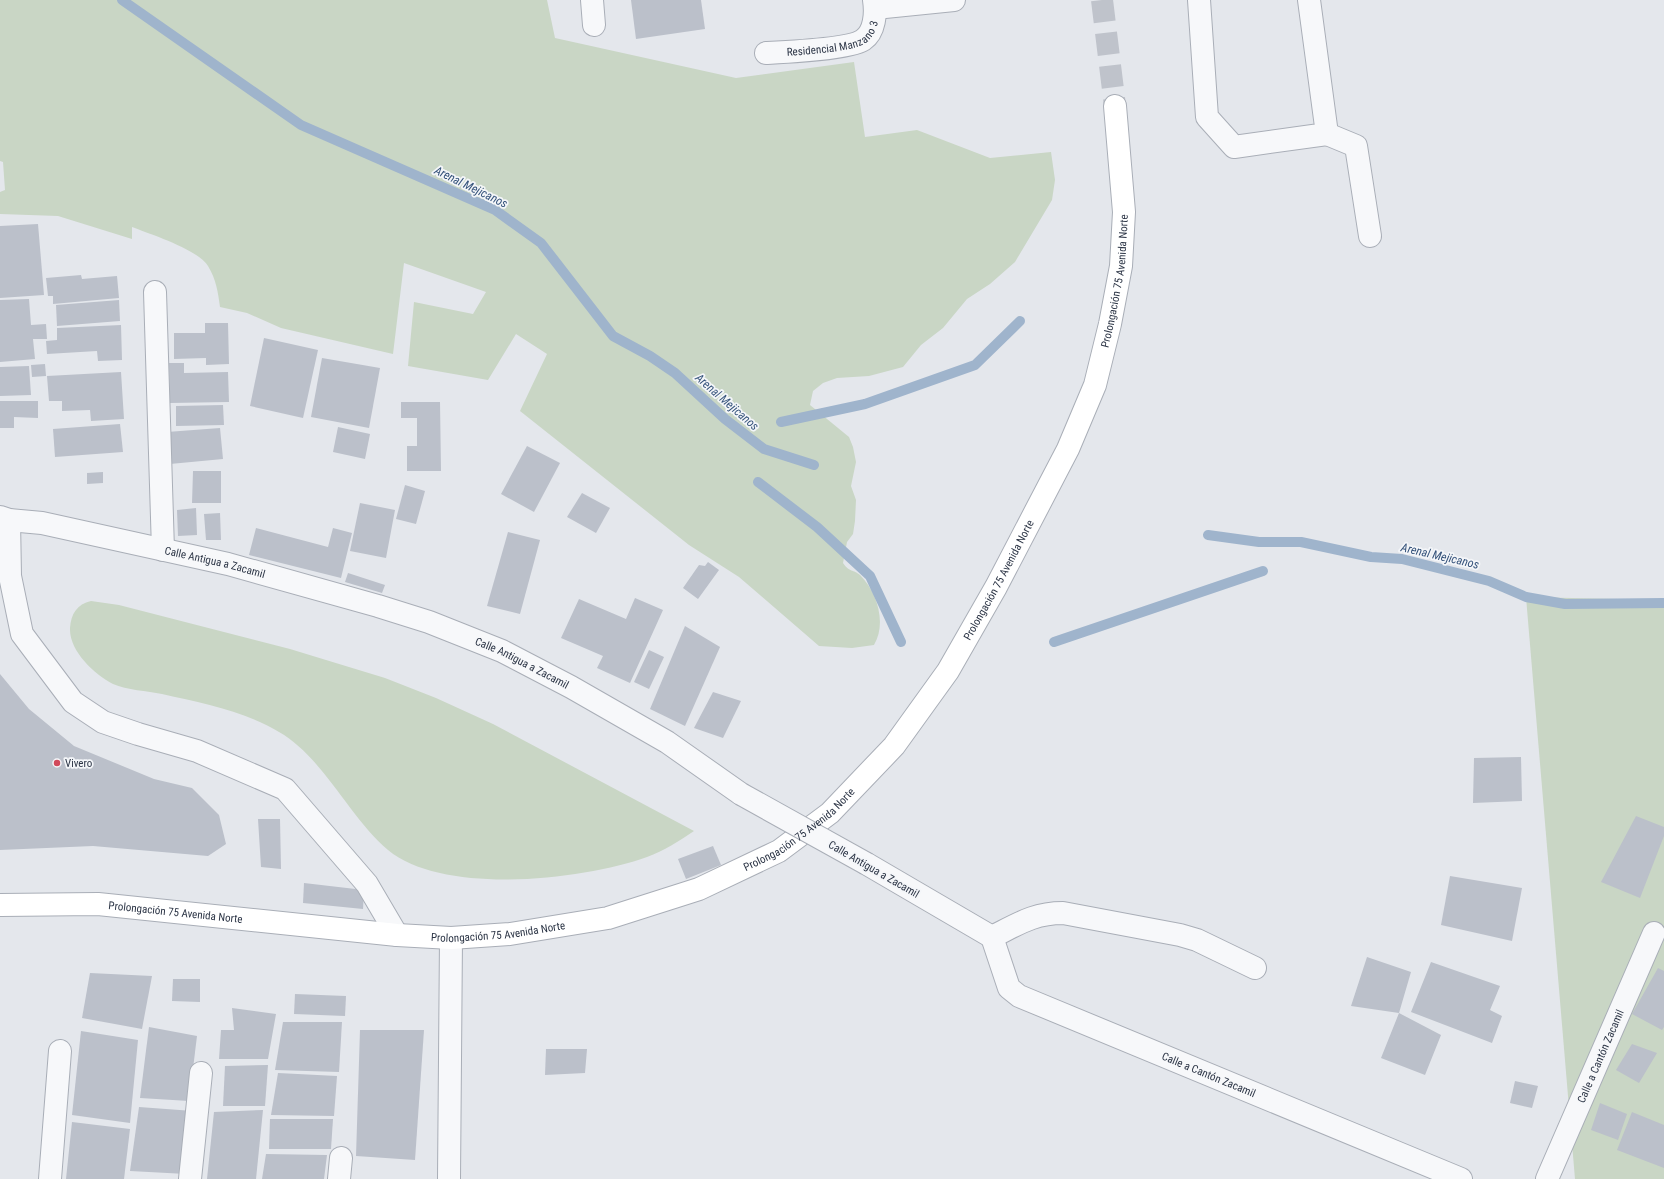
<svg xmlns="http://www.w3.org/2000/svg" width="1664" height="1179" viewBox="0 0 1664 1179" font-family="'Roboto Condensed',sans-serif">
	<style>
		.green { fill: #c9d6c5 }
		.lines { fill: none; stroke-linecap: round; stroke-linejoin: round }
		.stream { stroke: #9fb4cc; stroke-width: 10 }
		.building { fill: #bbc0ca }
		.secondary-tunnel { stroke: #bfc3cb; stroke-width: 22; stroke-dasharray: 22 11; stroke-linecap: butt }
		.street-casing { stroke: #a9aeb7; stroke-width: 24 }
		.secondary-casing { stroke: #a9aeb7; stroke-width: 24 }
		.street { stroke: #f7f8fa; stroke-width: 22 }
		.secondary { stroke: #fff; stroke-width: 22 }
		.street-bridge-casing { stroke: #a9aeb7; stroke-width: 24; stroke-linecap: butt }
		.street-bridge { stroke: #f7f8fa; stroke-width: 22 }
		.poi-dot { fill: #d1495b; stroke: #f4f6f9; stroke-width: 1.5 }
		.labels { text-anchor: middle; stroke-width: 3.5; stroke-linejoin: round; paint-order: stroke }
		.street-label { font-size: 11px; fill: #2b3445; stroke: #f4f6f9 }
		.poi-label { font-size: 11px; fill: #2b3445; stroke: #f4f6f9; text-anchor: start }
		.water-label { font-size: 12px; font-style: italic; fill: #34527a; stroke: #f4f6f9 }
	</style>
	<rect width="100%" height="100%" fill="#e4e7ec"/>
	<g class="green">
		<path d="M0,0H547L555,38L736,78L854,62L865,137L917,130L990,158L1051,152L1055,180L1052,200L1015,262L990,284L967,299L943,328L921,345L903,367L869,376L837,378L823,383L813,391L810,405L849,437L853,447L856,462L851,486L856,500L855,521L853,534L847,542L843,563C850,573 853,569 860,575C877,592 887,623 874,645L852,648L819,646L739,577L689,545L520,411L547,354L516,334L488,380L408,366L414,302L473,314L486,292L404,263L393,354L281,328L247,313L220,307C218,292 216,279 208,266C199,250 150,234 132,227V239L58,216L0,214V192L5,190L3,162L0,161Z"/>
		<path d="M1526,597L1664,600V1179H1575Z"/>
		<path d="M91,601L119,605L290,649L385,678L436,698L493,724L694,831C679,841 664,851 647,857C583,880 444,896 388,850C349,817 323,757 279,732C244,711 202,703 162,694C147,691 127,690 113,684C94,674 69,651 70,628C71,614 77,604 91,601Z"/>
	</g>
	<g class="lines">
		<g class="stream">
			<path d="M122,0L301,125L495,210L541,243L613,336L650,356L675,373L725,419L764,449L814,465"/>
			<path d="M781,422L865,404L975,365L1020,321"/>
			<path d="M758,482L817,527L870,576L901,642"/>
			<path d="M1208,535L1259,542H1301L1371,557L1402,559L1489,581L1526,597L1565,604L1664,603"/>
			<path d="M1054,642L1263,571"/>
		</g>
	</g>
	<g class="building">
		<path d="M631,0H701L705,29L636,39Z"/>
		<path d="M38,224L44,295L0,298V226Z"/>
		<path d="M81,275L82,279L117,276L119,298L53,304V296H48L46,278Z"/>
		<path d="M29,299L31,325L46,324L47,339H33L35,359L0,362V300Z"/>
		<path d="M119,300L120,321L57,326L56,305Z"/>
		<path d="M205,323H228L229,364L206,365V358L174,359V333H205Z"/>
		<path d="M121,325L122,360L98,361L97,351L47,354L46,341L57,340V328Z"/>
		<path d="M264,338L318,350L303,418L250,406Z"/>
		<path d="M322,358L380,368L369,428L311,417Z"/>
		<path d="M169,363H184V373L228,372L229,402L170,403Z"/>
		<path d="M45,364L46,376L32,377L31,365Z"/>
		<path d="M29,366L31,395L0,396V367Z"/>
		<path d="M121,372L124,419L91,421L90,410L62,411V401H49L47,376Z"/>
		<path d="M0,401H38V418L14,417V428H0Z"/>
		<path d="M401,402H440L441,471H407V446H417V418H401Z"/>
		<path d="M223,405L224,425L176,426V406Z"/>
		<path d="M120,424L123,452L55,457L53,429Z"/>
		<path d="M338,427L370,434L365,459L333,452Z"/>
		<path d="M220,428L223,459L170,464L167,432Z"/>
		<path d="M527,446L560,463L534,512L501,494Z"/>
		<path d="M193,471H221V503H192Z"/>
		<path d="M103,472V483L87,484V473Z"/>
		<path d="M405,485L425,491L416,524L396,519Z"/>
		<path d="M582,493L610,508L596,533L567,517Z"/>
		<path d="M360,503L395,510L386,558L350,551Z"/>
		<path d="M196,508L197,535L178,536L177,510Z"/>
		<path d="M220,513L221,540H206L204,514Z"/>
		<path d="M256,528L328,547L333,528L352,533L341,578L249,555Z"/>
		<path d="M508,532L540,540L520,614L487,606Z"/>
		<path d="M708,562L719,570L698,599L683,588L699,565L705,566Z"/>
		<path d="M348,573L385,585L382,593L345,582Z"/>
		<path d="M635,598L663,610L630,683L597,668L603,656L561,638L579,599L626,619Z"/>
		<path d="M685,626L720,647L685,726L650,709Z"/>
		<path d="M649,650L664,657L649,689L634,682Z"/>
		<path d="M0,674L29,709L74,746L154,779L192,788L219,815L226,844L208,856L93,846L0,850Z"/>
		<path d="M713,692L741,701L723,738L694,728Z"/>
		<path d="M1521,757L1522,801L1473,803L1474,758Z"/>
		<path d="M1636,816L1664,827V836L1640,898L1601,882Z"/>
		<path d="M258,819H280L281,869L261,867Z"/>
		<path d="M713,846L721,865L686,879L678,859Z"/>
		<path d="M1450,876L1522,888L1512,941L1441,925Z"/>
		<path d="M304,883L364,890L363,909L303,903Z"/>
		<path d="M1367,957L1411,972L1399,1013L1441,1035L1425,1075L1381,1058L1399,1013L1351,1006Z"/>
		<path d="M1431,962L1500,986L1490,1010L1502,1016L1492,1043L1411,1012Z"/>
		<path d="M1658,968L1664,971V1027L1662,1030L1632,1014Z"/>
		<path d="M90,973L152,976L142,1029L82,1018Z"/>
		<path d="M173,979H200V1002L172,1001Z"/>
		<path d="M295,994L346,996L345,1016L294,1014Z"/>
		<path d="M232,1008L276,1014L268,1059H219L221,1030H234Z"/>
		<path d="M283,1022H342L339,1072L275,1070Z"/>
		<path d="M149,1027L197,1036L189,1101L140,1098Z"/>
		<path d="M360,1030H424L415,1160L356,1156Z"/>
		<path d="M81,1031L138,1040L130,1123L72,1115Z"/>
		<path d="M1632,1044L1657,1053L1639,1083L1616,1070Z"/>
		<path d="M546,1049H587L585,1073L545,1075Z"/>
		<path d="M268,1065L265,1106H223L225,1066Z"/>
		<path d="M278,1073L337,1076L334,1116L271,1115Z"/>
		<path d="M1515,1081L1538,1086L1532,1108L1510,1103Z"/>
		<path d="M1600,1103L1627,1114L1618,1140L1591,1130Z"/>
		<path d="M139,1107L193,1111L186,1174L130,1171Z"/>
		<path d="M263,1110L256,1179H207L214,1112Z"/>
		<path d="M1632,1112L1664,1125V1168L1617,1150Z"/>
		<path d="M270,1119H333L331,1149H269Z"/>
		<path d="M72,1122L130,1129L124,1179H66Z"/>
		<path d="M266,1154L327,1155L324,1179H262Z"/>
	</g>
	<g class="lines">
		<path class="secondary-tunnel" d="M1102,0L1115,106"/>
		<defs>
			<g id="street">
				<path d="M592,0L594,25"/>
				<path d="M1199,0L1207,117L1234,147L1327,134L1309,0"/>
				<path d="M875,8L954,0"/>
				<path id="s1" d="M766,53C786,52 850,49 863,40C875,32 876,13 874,0"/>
				<path d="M1327,134L1356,146L1370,236"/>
				<path d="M155,292L163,550"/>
				<path id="s2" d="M0,517L9,520L42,523L228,564L378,606L429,622L502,651L571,687L667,742L741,794"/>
				<path d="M9,520L10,576L22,634L73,702L103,722L138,734L197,751L285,789L367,884L397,935"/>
				<path d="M867,864L992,937"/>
				<path id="s3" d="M992,937L1009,988L1019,996L1461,1179"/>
				<path d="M992,937C1018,924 1034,913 1063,913L1180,935L1197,940L1255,968"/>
				<path d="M50,1179L60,1051"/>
				<path d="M190,1179L201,1073"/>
				<path d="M339,1179L341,1158"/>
				<path d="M449,1179L451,938"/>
				<path id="s4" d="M1547,1179L1654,933"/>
			</g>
			<g id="secondary">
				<path id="s5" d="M0,905L98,904L397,935L451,938L510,934L608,918L699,889L779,851L830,813L894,746L948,671L996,587L1068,449L1095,385L1110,324L1121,266L1124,212L1115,106"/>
			</g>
		</defs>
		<use href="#street" class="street-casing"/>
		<use href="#secondary" class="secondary-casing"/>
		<use href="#street" class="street"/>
		<use href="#secondary" class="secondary"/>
		<defs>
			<path id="street-bridge" d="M741,794L867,864"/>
		</defs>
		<use href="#street-bridge" class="street-bridge-casing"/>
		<use href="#street-bridge" class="street-bridge"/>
	</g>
	<circle class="poi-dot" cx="57" cy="763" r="4"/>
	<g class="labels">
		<g class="street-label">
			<text dy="4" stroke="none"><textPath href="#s1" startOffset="71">Residencial Manzano 3</textPath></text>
			<text dy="4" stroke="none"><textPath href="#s5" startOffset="1472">Prolongación 75 Avenida Norte</textPath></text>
			<text dy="4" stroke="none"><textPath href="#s2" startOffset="220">Calle Antigua a Zacamil</textPath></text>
			<text dy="4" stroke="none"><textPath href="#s5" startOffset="1148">Prolongación 75 Avenida Norte</textPath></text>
			<text dy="4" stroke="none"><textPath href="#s2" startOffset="544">Calle Antigua a Zacamil</textPath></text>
			<text dy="4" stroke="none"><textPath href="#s5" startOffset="824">Prolongación 75 Avenida Norte</textPath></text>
			<text transform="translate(874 869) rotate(30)" y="4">Calle Antigua a Zacamil</text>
			<text dy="4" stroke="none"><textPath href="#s5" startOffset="176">Prolongación 75 Avenida Norte</textPath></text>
			<text dy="4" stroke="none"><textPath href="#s5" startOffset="500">Prolongación 75 Avenida Norte</textPath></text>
			<text dy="4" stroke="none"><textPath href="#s4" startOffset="134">Calle a Cantón Zacamil</textPath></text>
			<text dy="4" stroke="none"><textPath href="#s3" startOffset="272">Calle a Cantón Zacamil</textPath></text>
		</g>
		<g class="poi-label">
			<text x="65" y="767">Vivero</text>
		</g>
		<g class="water-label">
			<text transform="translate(471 187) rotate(26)" y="4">Arenal Mejicanos</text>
			<text transform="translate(727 402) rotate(41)" y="4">Arenal Mejicanos</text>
			<text transform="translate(1440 556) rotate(13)" y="4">Arenal Mejicanos</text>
		</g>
	</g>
</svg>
